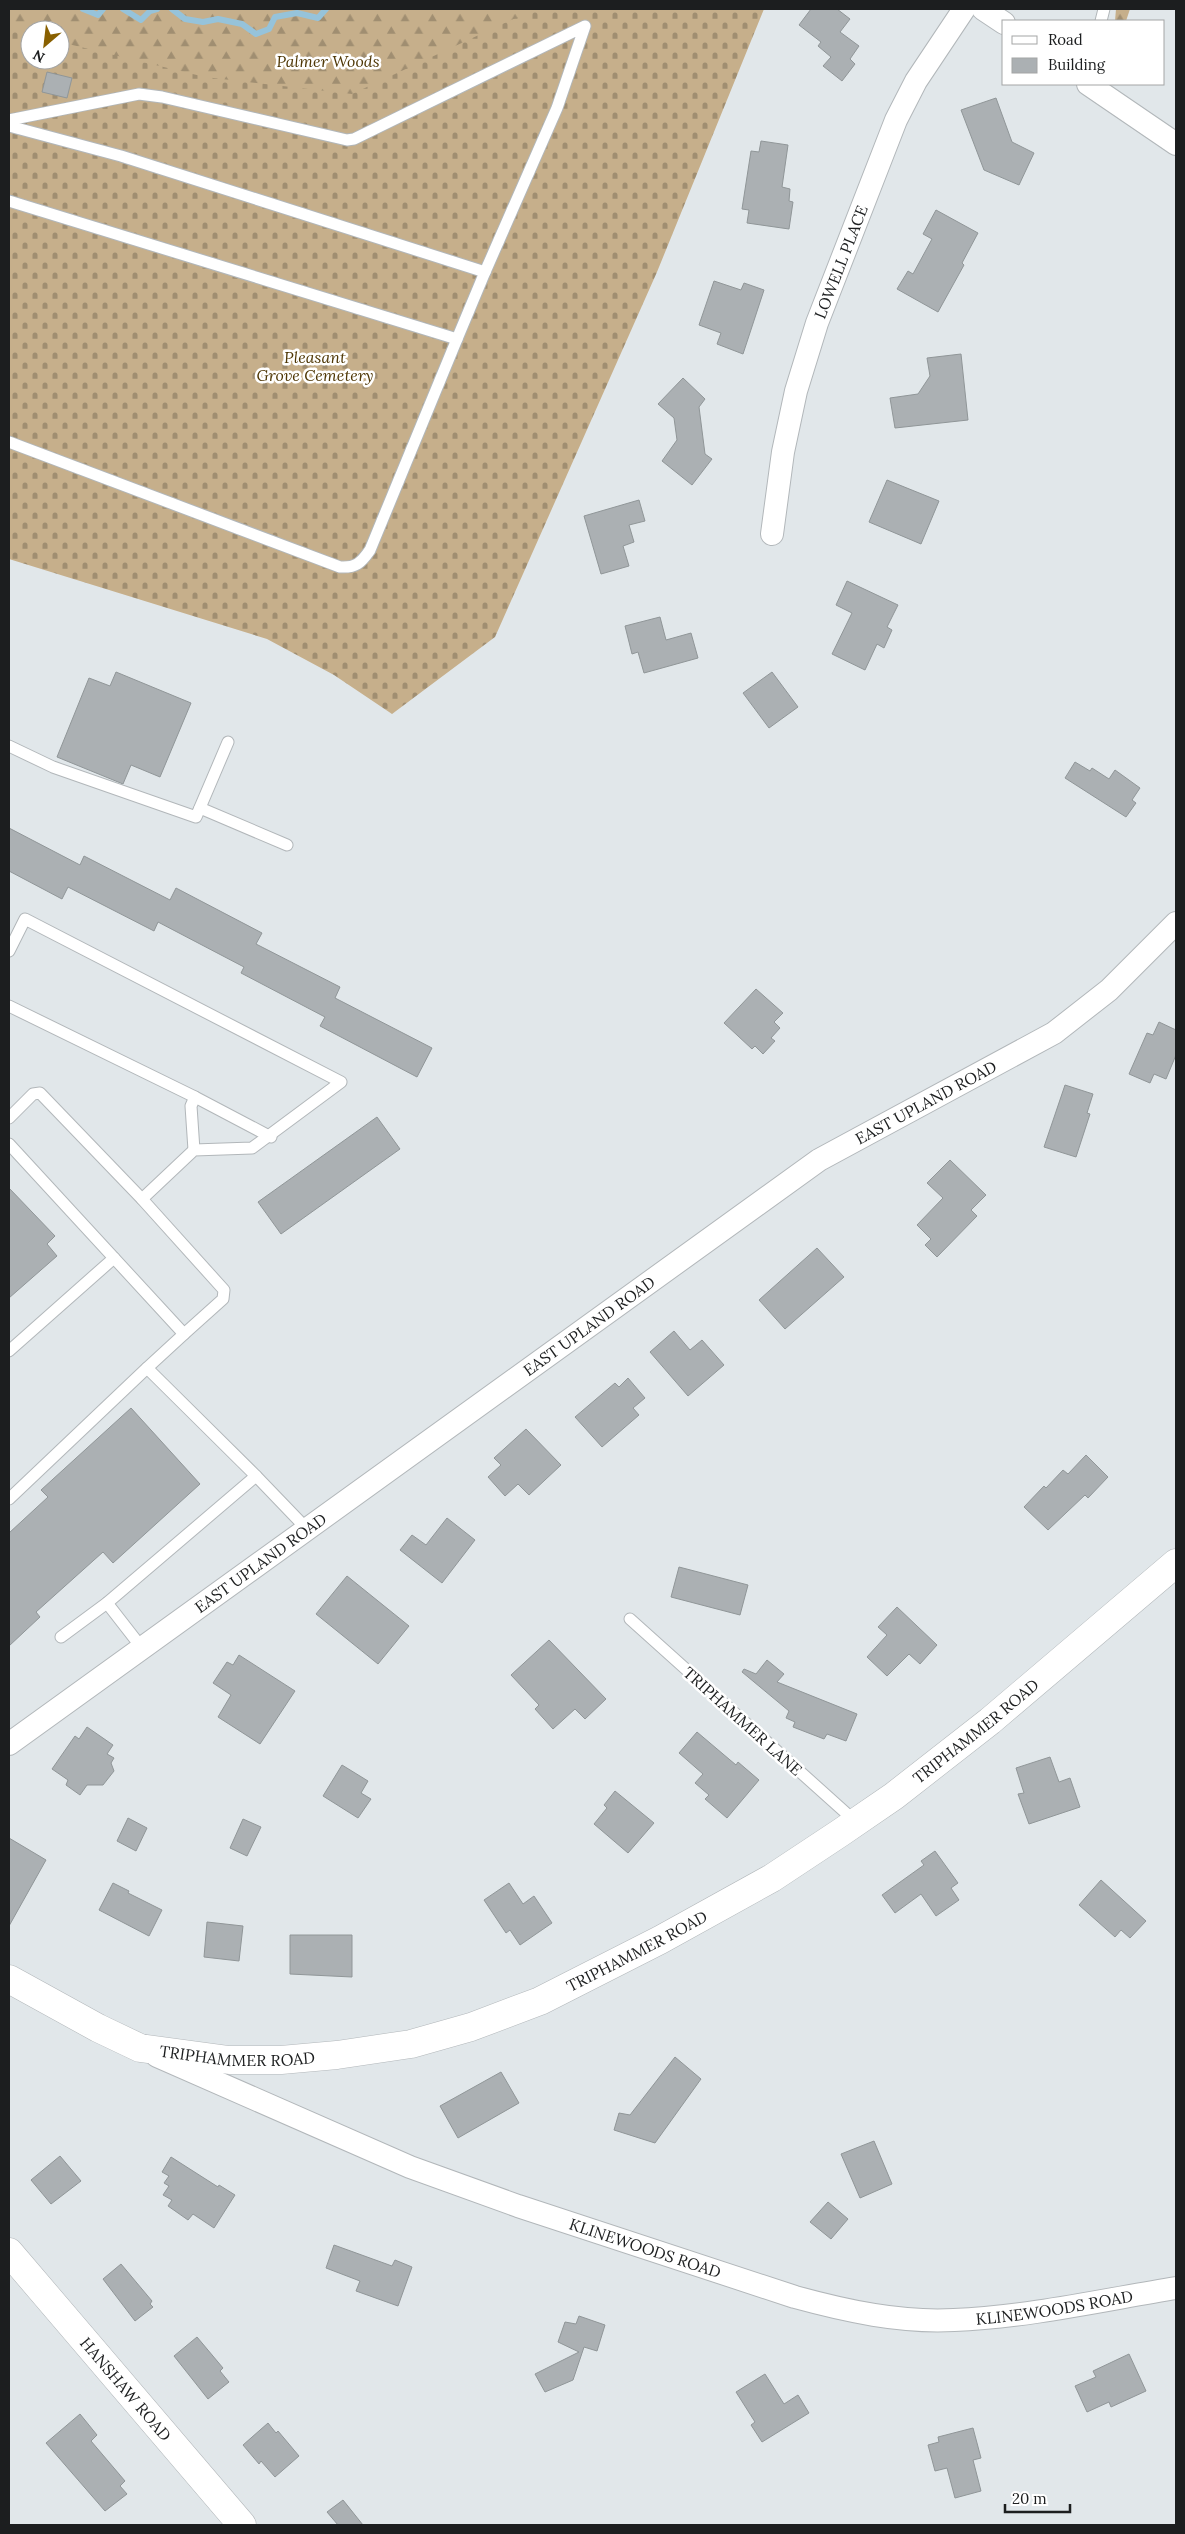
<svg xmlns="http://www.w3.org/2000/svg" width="1185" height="2534" viewBox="0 0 1185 2534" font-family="Lora,serif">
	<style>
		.forest { fill: url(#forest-firs) }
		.cemetery { fill: url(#cemetery-stones) }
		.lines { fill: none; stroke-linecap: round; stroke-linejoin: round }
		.stream { stroke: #96c3da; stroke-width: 6 }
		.building { fill: #abb0b3; stroke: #909698 }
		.service-casing { stroke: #b2b7ba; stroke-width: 13 }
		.minor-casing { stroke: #b2b7ba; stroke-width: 24 }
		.tertiary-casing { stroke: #b2b7ba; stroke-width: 29 }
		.service { stroke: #fff; stroke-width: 11 }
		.minor { stroke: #fff; stroke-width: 22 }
		.tertiary { stroke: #fff; stroke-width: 28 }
		.labels { text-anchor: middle; stroke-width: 5; stroke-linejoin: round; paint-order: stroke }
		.park-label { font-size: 16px; font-style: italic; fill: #4e3604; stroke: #fff }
		.street-label { font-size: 16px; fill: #1c1e1f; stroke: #fff }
	</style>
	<defs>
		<pattern id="forest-firs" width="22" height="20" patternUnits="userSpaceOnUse" patternTransform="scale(1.25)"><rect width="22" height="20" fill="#c6af8b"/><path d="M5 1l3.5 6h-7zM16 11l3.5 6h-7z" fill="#a08e71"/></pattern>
		<pattern id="cemetery-stones" width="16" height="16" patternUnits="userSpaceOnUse" patternTransform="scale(1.25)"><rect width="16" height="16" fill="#c6af8b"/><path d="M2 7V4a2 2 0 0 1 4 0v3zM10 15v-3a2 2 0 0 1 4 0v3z" fill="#a08e71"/></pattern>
	</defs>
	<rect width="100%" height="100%" fill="#e1e7ea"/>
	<g class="forest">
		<path d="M9,9H562L337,115L60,48V30H30V41L10,37Z"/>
		<path d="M1116,9H1130L1126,21H1115Z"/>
	</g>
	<path class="cemetery" d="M535,9H764L657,272L495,637L392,714L334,675L267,639L9,559V29L30,34V60H60V42L205,77L352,94Z"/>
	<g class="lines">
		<g class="stream">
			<path d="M83,9L98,15L103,9"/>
			<path d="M123,9L141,20L150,11L157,9"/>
			<path d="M172,9L185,19L203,22L218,19L242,24L256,34L269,29L275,17L297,13L318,18L326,9"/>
		</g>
	</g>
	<g class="building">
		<path d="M811,9H837L850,19L840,32L859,46L850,59L855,64L842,81L823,66L831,57L818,46L821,42L799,25Z"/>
		<path d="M47,72L72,78L67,98L42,92Z"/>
		<path d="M996,98L1012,142L1034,153L1019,185L984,170L961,110Z"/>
		<path d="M761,141L788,145L782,187L790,189L789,201L793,202L789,229L747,223L749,210L742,209L751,151L759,152Z"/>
		<path d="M936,210L978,233L962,263L964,265L938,312L897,289L908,271L913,274L932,239L923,234Z"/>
		<path d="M714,281L741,290L744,283L764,290L743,354L717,344L721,333L699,325Z"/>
		<path d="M961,354L968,420L895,428L890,398L918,394L930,376L927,358Z"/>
		<path d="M683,378L705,399L699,407L705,454L712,459L692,485L662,461L677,440L674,418L658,404Z"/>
		<path d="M887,480L939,501L921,544L869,522Z"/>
		<path d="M639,500L645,521L629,525L634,542L623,546L629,566L601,574L584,516Z"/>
		<path d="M847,581L898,605L887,627L892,630L884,648L877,644L865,670L832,654L852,613L836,605Z"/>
		<path d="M660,617L666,640L691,633L698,658L644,673L638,652L632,654L625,626Z"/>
		<path d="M116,672L191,703L160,777L131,765L123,784L57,757L89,678L110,686Z"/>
		<path d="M772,672L798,707L769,728L743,693Z"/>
		<path d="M1075,762L1090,771L1092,768L1109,779L1115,770L1140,788L1132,800L1136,803L1126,817L1065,778Z"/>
		<path d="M9,828L80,865L84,856L170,900L176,888L262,933L256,944L340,987L335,998L432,1048L417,1077L320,1026L325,1017L241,973L244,967L158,922L154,931L68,887L62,899L9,871Z"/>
		<path d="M756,989L783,1013L774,1022L780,1028L771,1038L775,1041L763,1054L755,1046L752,1049L724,1023Z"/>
		<path d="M1159,1022L1176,1030V1055L1166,1079L1154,1074L1150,1083L1129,1074L1147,1033L1153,1035Z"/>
		<path d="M1065,1085L1093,1094L1087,1113L1090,1114L1076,1157L1044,1147Z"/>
		<path d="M377,1117L400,1149L281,1234L258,1202Z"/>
		<path d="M950,1160L986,1195L971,1210L977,1216L937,1257L925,1245L931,1239L917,1225L943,1198L927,1183Z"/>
		<path d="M9,1188L55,1236L47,1244L57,1256L9,1298Z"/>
		<path d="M817,1248L844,1277L785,1329L759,1300Z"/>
		<path d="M674,1331L690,1350L702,1340L724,1365L688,1396L650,1352Z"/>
		<path d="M628,1378L645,1398L633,1408L639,1415L602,1447L575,1417L615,1383L619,1387Z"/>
		<path d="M131,1408L200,1484L113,1563L103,1552L36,1612L40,1617L9,1646V1533L48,1497L41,1490Z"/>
		<path d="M526,1429L561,1465L529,1495L518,1484L505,1496L488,1477L501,1465L494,1458Z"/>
		<path d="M1086,1455L1108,1477L1088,1498L1085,1495L1048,1530L1024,1507L1044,1486L1046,1488L1063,1470L1068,1474Z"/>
		<path d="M447,1518L475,1540L442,1583L400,1550L412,1535L426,1545Z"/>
		<path d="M679,1567L748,1585L740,1615L671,1597Z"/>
		<path d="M347,1576L409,1626L378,1664L316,1614Z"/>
		<path d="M897,1607L937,1645L920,1664L909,1654L887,1676L867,1657L887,1635L878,1627Z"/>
		<path d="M549,1640L606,1699L585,1719L575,1709L553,1729L535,1709L539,1705L511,1675Z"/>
		<path d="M239,1655L295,1691L260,1744L218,1717L231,1695L213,1683L227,1662L233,1665Z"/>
		<path d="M767,1660L784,1674L777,1682L857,1714L846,1741L827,1734L824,1739L793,1727L795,1722L786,1718L789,1711L742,1672L744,1669L756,1674Z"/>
		<path d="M87,1727L113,1745L107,1754L114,1758L111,1763L114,1771L103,1785H87L80,1795L66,1785L68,1780L52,1769L75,1736L79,1739Z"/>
		<path d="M697,1732L736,1765L738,1762L759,1780L727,1818L705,1799L709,1795L695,1783L703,1774L679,1753Z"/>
		<path d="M1050,1757L1059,1782L1070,1778L1080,1807L1029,1824L1018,1794L1024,1793L1016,1768Z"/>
		<path d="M342,1765L368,1781L361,1793L371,1799L358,1818L323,1796Z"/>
		<path d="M615,1791L654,1823L628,1853L594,1824L607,1808L604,1805Z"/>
		<path d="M128,1818L147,1828L136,1851L117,1841Z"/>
		<path d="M243,1819L261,1827L247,1856L230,1848Z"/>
		<path d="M9,1838L46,1860L9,1926Z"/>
		<path d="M935,1851L958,1883L951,1888L959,1900L936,1916L921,1894L895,1913L882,1895L924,1865L921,1861Z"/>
		<path d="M1101,1880L1146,1921L1130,1938L1121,1930L1115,1937L1079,1905Z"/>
		<path d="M113,1883L129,1891L128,1893L162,1910L149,1936L99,1910Z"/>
		<path d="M509,1883L523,1904L534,1896L552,1923L520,1945L510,1930L506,1933L484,1900Z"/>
		<path d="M207,1922L243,1926L239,1961L204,1957Z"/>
		<path d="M290,1935H352V1977L290,1974Z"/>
		<path d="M675,2057L701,2079L655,2143L614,2130L619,2113L630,2115Z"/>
		<path d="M501,2072L519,2103L458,2138L440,2106Z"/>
		<path d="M874,2141L892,2184L860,2198L841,2154Z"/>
		<path d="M60,2156L81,2181L51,2204L31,2180Z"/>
		<path d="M171,2157L218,2187L219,2185L235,2195L214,2228L193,2214L188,2220L168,2206L172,2200L163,2195L169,2186L164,2183L169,2176L162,2172Z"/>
		<path d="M828,2202L848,2219L831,2239L810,2222Z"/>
		<path d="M334,2245L392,2266L395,2260L412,2267L398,2306L356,2291L360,2281L326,2268Z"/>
		<path d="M121,2264L152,2301L150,2304L153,2307L135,2321L103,2279Z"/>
		<path d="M579,2316L605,2325L597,2351L584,2347L573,2380L545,2392L535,2374L579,2352L558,2342L565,2322L576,2324Z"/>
		<path d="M197,2337L223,2368L220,2371L229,2382L208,2399L174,2356Z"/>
		<path d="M1129,2354L1146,2391L1111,2407L1109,2402L1087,2412L1075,2386L1096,2377L1093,2371Z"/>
		<path d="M765,2374L784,2404L798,2395L809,2413L762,2442L751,2425L755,2422L736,2392Z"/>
		<path d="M80,2414L97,2435L91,2441L125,2481L120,2486L127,2494L105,2511L46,2443Z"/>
		<path d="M268,2423L276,2433L278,2431L299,2456L275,2477L261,2461L259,2464L243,2445Z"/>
		<path d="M973,2428L981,2458L973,2460L981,2491L955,2498L947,2468L935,2471L928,2445L939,2442L938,2437Z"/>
		<path d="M343,2500L363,2525H338L327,2512Z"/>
	</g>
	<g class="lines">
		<defs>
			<g id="service">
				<path d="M1101,21L1104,9"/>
				<path d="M9,120L139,94L162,97L347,140L354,139L585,26L557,108L485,272"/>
				<path d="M9,126L121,156L485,272L457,339"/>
				<path d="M9,201L457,339L370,550C361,563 356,568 340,567L9,442"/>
				<path d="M9,746L53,767L196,817L228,742"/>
				<path d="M200,808L287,845"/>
				<path d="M9,951L25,919L341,1082L252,1148L194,1150L142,1199"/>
				<path d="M9,1006L195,1097L271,1137"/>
				<path d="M9,1118L33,1094L40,1093L142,1199L224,1290L223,1299L184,1334"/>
				<path d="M9,1144L184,1334L147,1368L256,1476L306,1528"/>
				<path d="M194,1150L191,1106L195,1097"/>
				<path d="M9,1351L114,1258"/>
				<path d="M9,1499L147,1368"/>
				<path d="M107,1603L142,1648"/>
				<path d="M630,1619L856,1822"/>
				<path d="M61,1637L107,1603L256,1476"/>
			</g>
			<g id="minor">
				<path d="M983,9L1004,23"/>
				<path d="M1088,84L1176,144"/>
				<path id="s1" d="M772,534L783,452L796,391L817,323L896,120L916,81L964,9"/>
				<path id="s2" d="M9,1744L819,1160L1054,1033L1109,990L1176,923"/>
				<path id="s3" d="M157,2056L410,2167L518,2206L795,2297C846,2311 901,2323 954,2320C1028,2317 1103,2300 1176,2288"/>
			</g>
			<g id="tertiary">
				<path id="s4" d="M9,1979L98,2028L140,2048L229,2060H281L337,2055L411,2044L471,2027L540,2001L660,1940L772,1878L840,1833L894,1796L990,1721L1176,1563"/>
				<path id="s5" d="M9,2252L242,2525"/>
			</g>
		</defs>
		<use href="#service" class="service-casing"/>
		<use href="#minor" class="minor-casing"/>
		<use href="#tertiary" class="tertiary-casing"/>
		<use href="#service" class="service"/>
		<use href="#minor" class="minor"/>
		<use href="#tertiary" class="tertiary"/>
	</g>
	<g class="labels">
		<g class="park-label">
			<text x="328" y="67">Palmer Woods</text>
			<text x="315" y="363">Pleasant<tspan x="315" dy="18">Grove Cemetery</tspan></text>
		</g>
		<g class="street-label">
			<text dy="6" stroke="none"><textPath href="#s1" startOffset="282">LOWELL PLACE</textPath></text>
			<text dy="6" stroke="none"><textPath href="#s2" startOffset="1120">EAST UPLAND ROAD</textPath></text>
			<text dy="6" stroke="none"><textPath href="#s2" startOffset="715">EAST UPLAND ROAD</textPath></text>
			<text dy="6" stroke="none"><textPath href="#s2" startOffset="310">EAST UPLAND ROAD</textPath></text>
			<text transform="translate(743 1721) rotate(42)" y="6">TRIPHAMMER LANE</text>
			<text dy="6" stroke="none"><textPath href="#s4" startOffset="1071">TRIPHAMMER ROAD</textPath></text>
			<text dy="6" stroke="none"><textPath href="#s4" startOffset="666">TRIPHAMMER ROAD</textPath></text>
			<text dy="6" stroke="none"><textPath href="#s4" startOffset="246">TRIPHAMMER ROAD</textPath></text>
			<text dy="6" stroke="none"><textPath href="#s3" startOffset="525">KLINEWOODS ROAD</textPath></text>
			<text dy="6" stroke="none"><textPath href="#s3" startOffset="945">KLINEWOODS ROAD</textPath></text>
			<text dy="6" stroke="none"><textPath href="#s5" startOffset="180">HANSHAW ROAD</textPath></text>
		</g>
	</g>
	<rect width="1185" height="2534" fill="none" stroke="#1c1e1f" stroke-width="20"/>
	<rect x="1002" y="20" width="162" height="65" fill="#ffffff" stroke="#a4a5a5"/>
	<rect x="1012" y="36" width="25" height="8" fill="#ffffff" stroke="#a4a5a5"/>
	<text x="1048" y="45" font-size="15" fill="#1c1e1f">Road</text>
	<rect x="1012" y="58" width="25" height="15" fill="#abb0b3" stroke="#a4a5a5"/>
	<text x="1048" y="70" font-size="15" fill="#1c1e1f">Building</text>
	<g transform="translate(45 45) rotate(208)"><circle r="24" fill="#ffffff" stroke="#a4a5a5"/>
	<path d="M0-4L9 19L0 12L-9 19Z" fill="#896000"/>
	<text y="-8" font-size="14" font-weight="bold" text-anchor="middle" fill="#1c1e1f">N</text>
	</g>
	<path d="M1005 2504v8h65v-8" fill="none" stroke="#1c1e1f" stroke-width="2.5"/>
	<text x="1012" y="2504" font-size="15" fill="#1c1e1f" stroke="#ffffff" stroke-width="4" paint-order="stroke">20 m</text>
</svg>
